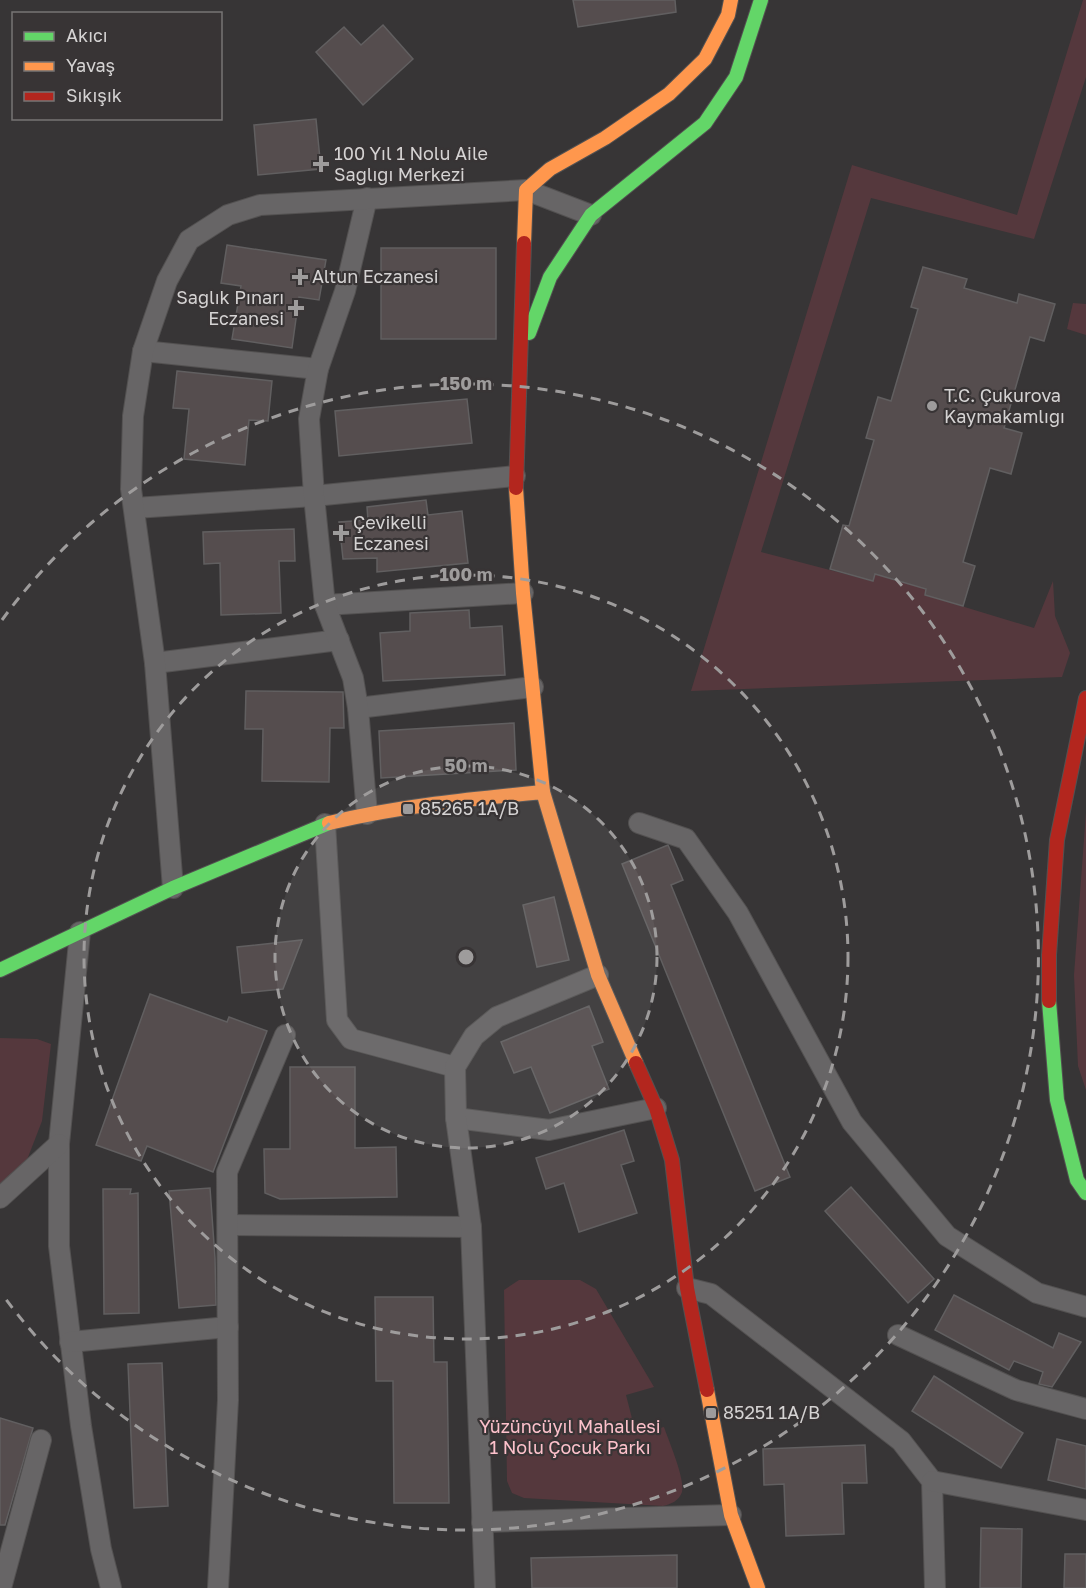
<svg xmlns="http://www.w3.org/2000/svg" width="1086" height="1588" viewBox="0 0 1086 1588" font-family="'Golos Text',sans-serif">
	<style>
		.green { fill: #55383d }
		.building { fill: #554d4e; stroke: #615f60; stroke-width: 1.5 }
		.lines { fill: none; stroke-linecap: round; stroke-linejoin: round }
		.street-casing { stroke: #535151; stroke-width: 22 }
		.fast-casing { stroke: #535151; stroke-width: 16 }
		.slow-casing { stroke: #535151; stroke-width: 16 }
		.jam-casing { stroke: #535151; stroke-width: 16 }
		.street { stroke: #676566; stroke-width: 20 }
		.fast { stroke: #63d668; stroke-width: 14 }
		.slow { stroke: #ff974d; stroke-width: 14 }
		.jam { stroke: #b3261e; stroke-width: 14 }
		.ring { fill: none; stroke: #9e9c9c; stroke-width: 3; stroke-dasharray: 10 8 }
		.poi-dot { fill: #9e9c9c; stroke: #383435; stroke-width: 2 }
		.labels { text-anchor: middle; stroke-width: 4.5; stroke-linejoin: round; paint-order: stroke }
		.poi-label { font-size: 18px; fill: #d5d3d3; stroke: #383435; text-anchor: start }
		.park-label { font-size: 18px; fill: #fdc1cb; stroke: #383435 }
		.centre { fill: #9e9c9c; stroke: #383435; stroke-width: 3 }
		.ring-label { font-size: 18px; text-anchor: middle; font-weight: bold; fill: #9e9c9c; stroke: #383435; stroke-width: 4.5; stroke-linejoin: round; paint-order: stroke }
	</style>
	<rect width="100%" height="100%" fill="#373536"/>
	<g class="green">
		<path d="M1083,0H1086V77L1034,239L871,198L761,552L872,581L875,574L926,589L925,595L1034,628L1053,581L1055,616L1070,653L1062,677L691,691L852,165L1017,215Z"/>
		<path d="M1073,303L1086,304V335L1067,329Z"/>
		<path d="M1086,812V1090L1078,1066L1074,975Z"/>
		<path d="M0,1038L37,1039L51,1044L42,1121L25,1165L0,1205Z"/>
		<path d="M519,1280H580L596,1289L654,1387L626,1395L636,1434L664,1427C669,1442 685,1478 682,1492C679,1501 671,1504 663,1506L524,1498L512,1493L507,1481L504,1290Z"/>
	</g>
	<g class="building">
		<path d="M573,0H675L676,12L578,27Z"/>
		<path d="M383,25L413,59L363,105L316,52L344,27L361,45Z"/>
		<path d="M316,119L321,169L258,175L254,125Z"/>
		<path d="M227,245L326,260L319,300L299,297L292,348L232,339L241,286L221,283Z"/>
		<rect x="381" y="248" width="115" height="91"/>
		<path d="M923,267L967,279L964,288L1017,303L1019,294L1055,304L1044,341L1030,337L1004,428L1022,433L1011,474L990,468L963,562L975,566L963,606L925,595L926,589L875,574L873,581L830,569L843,525L849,526L874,440L866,438L878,397L891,401L918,309L911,307Z"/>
		<path d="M177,371L272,381L268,421L249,420L245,465L184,459L189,409L173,408Z"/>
		<path d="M467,399L472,443L339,456L335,411Z"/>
		<path d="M426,500L428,515L462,511L468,563L377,572V558L343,559L339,522L368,520L367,507Z"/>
		<path d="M294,529L295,561H279L281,613L221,615L220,563L204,564L203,532Z"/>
		<path d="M469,610L470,628L502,626L505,675L383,681L380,633L410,631V613Z"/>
		<path d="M246,691L343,692L344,728H330L329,782L262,781L263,729H245Z"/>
		<path d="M514,723L516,770L381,778L379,731Z"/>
		<path d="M668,845L683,880L671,885L790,1177L755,1191L622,864Z"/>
		<path d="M554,897L569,960L537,967L523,905Z"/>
		<path d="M302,940L283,989L242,993L237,947Z"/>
		<path d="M150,994L227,1022L229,1017L267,1031L213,1172L147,1146L141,1161L96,1145Z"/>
		<path d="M589,1006L603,1042L592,1046L609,1089L550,1113L531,1067L514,1073L501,1042Z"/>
		<path d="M290,1067H355V1148L396,1147L397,1197L280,1199L265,1193L264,1149H290Z"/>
		<path d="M624,1130L634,1161L621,1165L637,1213L579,1232L564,1183L546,1189L536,1158Z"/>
		<path d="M851,1187L934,1279L908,1303L825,1211Z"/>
		<path d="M210,1188L215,1258L216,1305L179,1308L169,1191Z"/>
		<path d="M103,1189H131L130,1194L138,1193L139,1313L104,1314Z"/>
		<path d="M954,1295L1053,1348L1059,1333L1081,1342L1052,1387L1039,1384L1043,1372L1014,1361L1009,1370L935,1330Z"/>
		<path d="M375,1297H433L434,1362H447L449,1503H394L393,1381H376Z"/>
		<path d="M162,1363L168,1506L134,1508L128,1364Z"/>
		<path d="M934,1376L1023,1433L1001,1468L912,1411Z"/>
		<path d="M0,1418L33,1428L5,1525H0Z"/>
		<path d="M1057,1439L1086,1446V1489L1048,1480Z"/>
		<path d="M865,1445L867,1483H842L844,1534L786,1536L784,1484L764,1485L763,1449Z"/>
		<path d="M981,1528L1022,1529L1021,1588H980Z"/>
		<path d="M1065,1554H1086V1588H1064Z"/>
		<path d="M677,1555V1588H532L531,1558Z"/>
	</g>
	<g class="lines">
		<defs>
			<g id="street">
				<path d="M143,351L318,369"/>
				<path d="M135,508L314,496L515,476"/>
				<path d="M325,605L523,593"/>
				<path d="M155,663L339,640"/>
				<path d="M358,708L533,687"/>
				<path d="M367,814L358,708L353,678L325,605L314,496L309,419L318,369L345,291L367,198"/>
				<path d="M639,823L686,839L738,913L852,1122L947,1236L1037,1293L1086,1307"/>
				<path d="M325,824L337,1020L351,1039L455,1067"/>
				<path d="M173,888L155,663L131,489L133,416L143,351L167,281L189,240L228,215L260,205L526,190L591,215"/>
				<path d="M80,932L59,1144V1246L81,1426L101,1549L111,1588"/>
				<path d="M456,1118L549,1130L656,1108"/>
				<path d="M0,1198L59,1144"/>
				<path d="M228,1225L471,1227"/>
				<path d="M687,1288L711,1294L901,1441L932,1481L935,1588"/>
				<path d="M898,1335L1016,1390L1086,1409"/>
				<path d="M70,1342L228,1327"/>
				<path d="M932,1481L1086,1510"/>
				<path d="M482,1522L731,1515"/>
				<path d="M1,1588L41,1440"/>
				<path d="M218,1588L228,1400L227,1172L285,1035"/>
				<path d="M485,1588L471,1227L456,1118L455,1067L474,1036L497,1017L598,975"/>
			</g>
			<g id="fast">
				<path d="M529,333L550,277L591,215L705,123L736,77L761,0"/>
				<path d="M0,970L173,888L329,823"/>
				<path d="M1049,1001L1057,1100L1077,1180L1086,1193"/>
			</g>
			<g id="slow">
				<path d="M524,243L526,190L550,169L605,138L669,94L705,59L728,15L731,0"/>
				<path d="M516,488L523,593L543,792"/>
				<path d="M329,823C399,806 471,799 543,792L598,975L636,1063"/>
				<path d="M707,1390L731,1515L758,1588"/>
			</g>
			<g id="jam">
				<path d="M516,488L524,243"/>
				<path d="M1049,1001V955L1057,840L1086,698"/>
				<path d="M636,1063L656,1108L672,1160L687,1288L707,1390"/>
			</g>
		</defs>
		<use href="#street" class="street-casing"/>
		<use href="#fast" class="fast-casing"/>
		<use href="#slow" class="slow-casing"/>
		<use href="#jam" class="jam-casing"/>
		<use href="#street" class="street"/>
		<use href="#fast" class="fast"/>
		<use href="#slow" class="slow"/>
		<use href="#jam" class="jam"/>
	</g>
	<circle cx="466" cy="957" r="191" fill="#9e9c9c" fill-opacity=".12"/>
	<g class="ring">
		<circle cx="466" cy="957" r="191"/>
		<circle cx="466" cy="957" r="382"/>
		<path d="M2 620A573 573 0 1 1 2 1294"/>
	</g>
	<g class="poi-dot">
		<path d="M318 155h6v6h6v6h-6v6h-6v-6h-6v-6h6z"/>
		<path d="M297 268h6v6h6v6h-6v6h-6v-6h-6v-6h6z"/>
		<path d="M293 299h6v6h6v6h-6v6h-6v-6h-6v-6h6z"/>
		<circle cx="932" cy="406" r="6"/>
		<path d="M338 524h6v6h6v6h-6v6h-6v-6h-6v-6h6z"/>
		<rect x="402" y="803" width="12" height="12" rx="3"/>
		<rect x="705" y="1407" width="12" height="12" rx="3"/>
	</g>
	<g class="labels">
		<g class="poi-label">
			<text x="334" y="160">100 Yıl 1 Nolu Aile<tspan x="334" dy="21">Saglıgı Merkezi</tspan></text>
			<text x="312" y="283">Altun Eczanesi</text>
			<text x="284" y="304" text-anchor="end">Sağlık Pınarı<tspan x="284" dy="21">Eczanesi</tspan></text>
			<text x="944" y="402">T.C. Çukurova<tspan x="944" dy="21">Kaymakamlığı</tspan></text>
			<text x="353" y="529">Çevikelli<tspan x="353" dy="21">Eczanesi</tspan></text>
			<text x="420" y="815">85265 1A/B</text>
			<text x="723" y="1419">85251 1A/B</text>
		</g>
		<g class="park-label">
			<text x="570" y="1433">Yüzüncüyıl Mahallesi<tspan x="570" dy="21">1 Nolu Çocuk Parkı</tspan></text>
		</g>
	</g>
	<circle cx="466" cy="957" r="9" class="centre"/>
	<g class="ring-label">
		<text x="466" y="390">150 m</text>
		<text x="466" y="581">100 m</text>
		<text x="466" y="772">50 m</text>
	</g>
	<rect x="12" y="12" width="210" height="108" fill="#383435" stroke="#777474" stroke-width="1.5"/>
	<rect x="24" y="32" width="30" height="9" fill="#63d668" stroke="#777474" stroke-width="1.5"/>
	<text x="66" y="42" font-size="18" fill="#d5d3d3">Akıcı</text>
	<rect x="24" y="62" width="30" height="9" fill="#ff974d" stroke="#777474" stroke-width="1.5"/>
	<text x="66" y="72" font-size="18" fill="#d5d3d3">Yavaş</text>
	<rect x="24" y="92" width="30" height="9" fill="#b3261e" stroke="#777474" stroke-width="1.5"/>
	<text x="66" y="102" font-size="18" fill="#d5d3d3">Sıkışık</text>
</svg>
